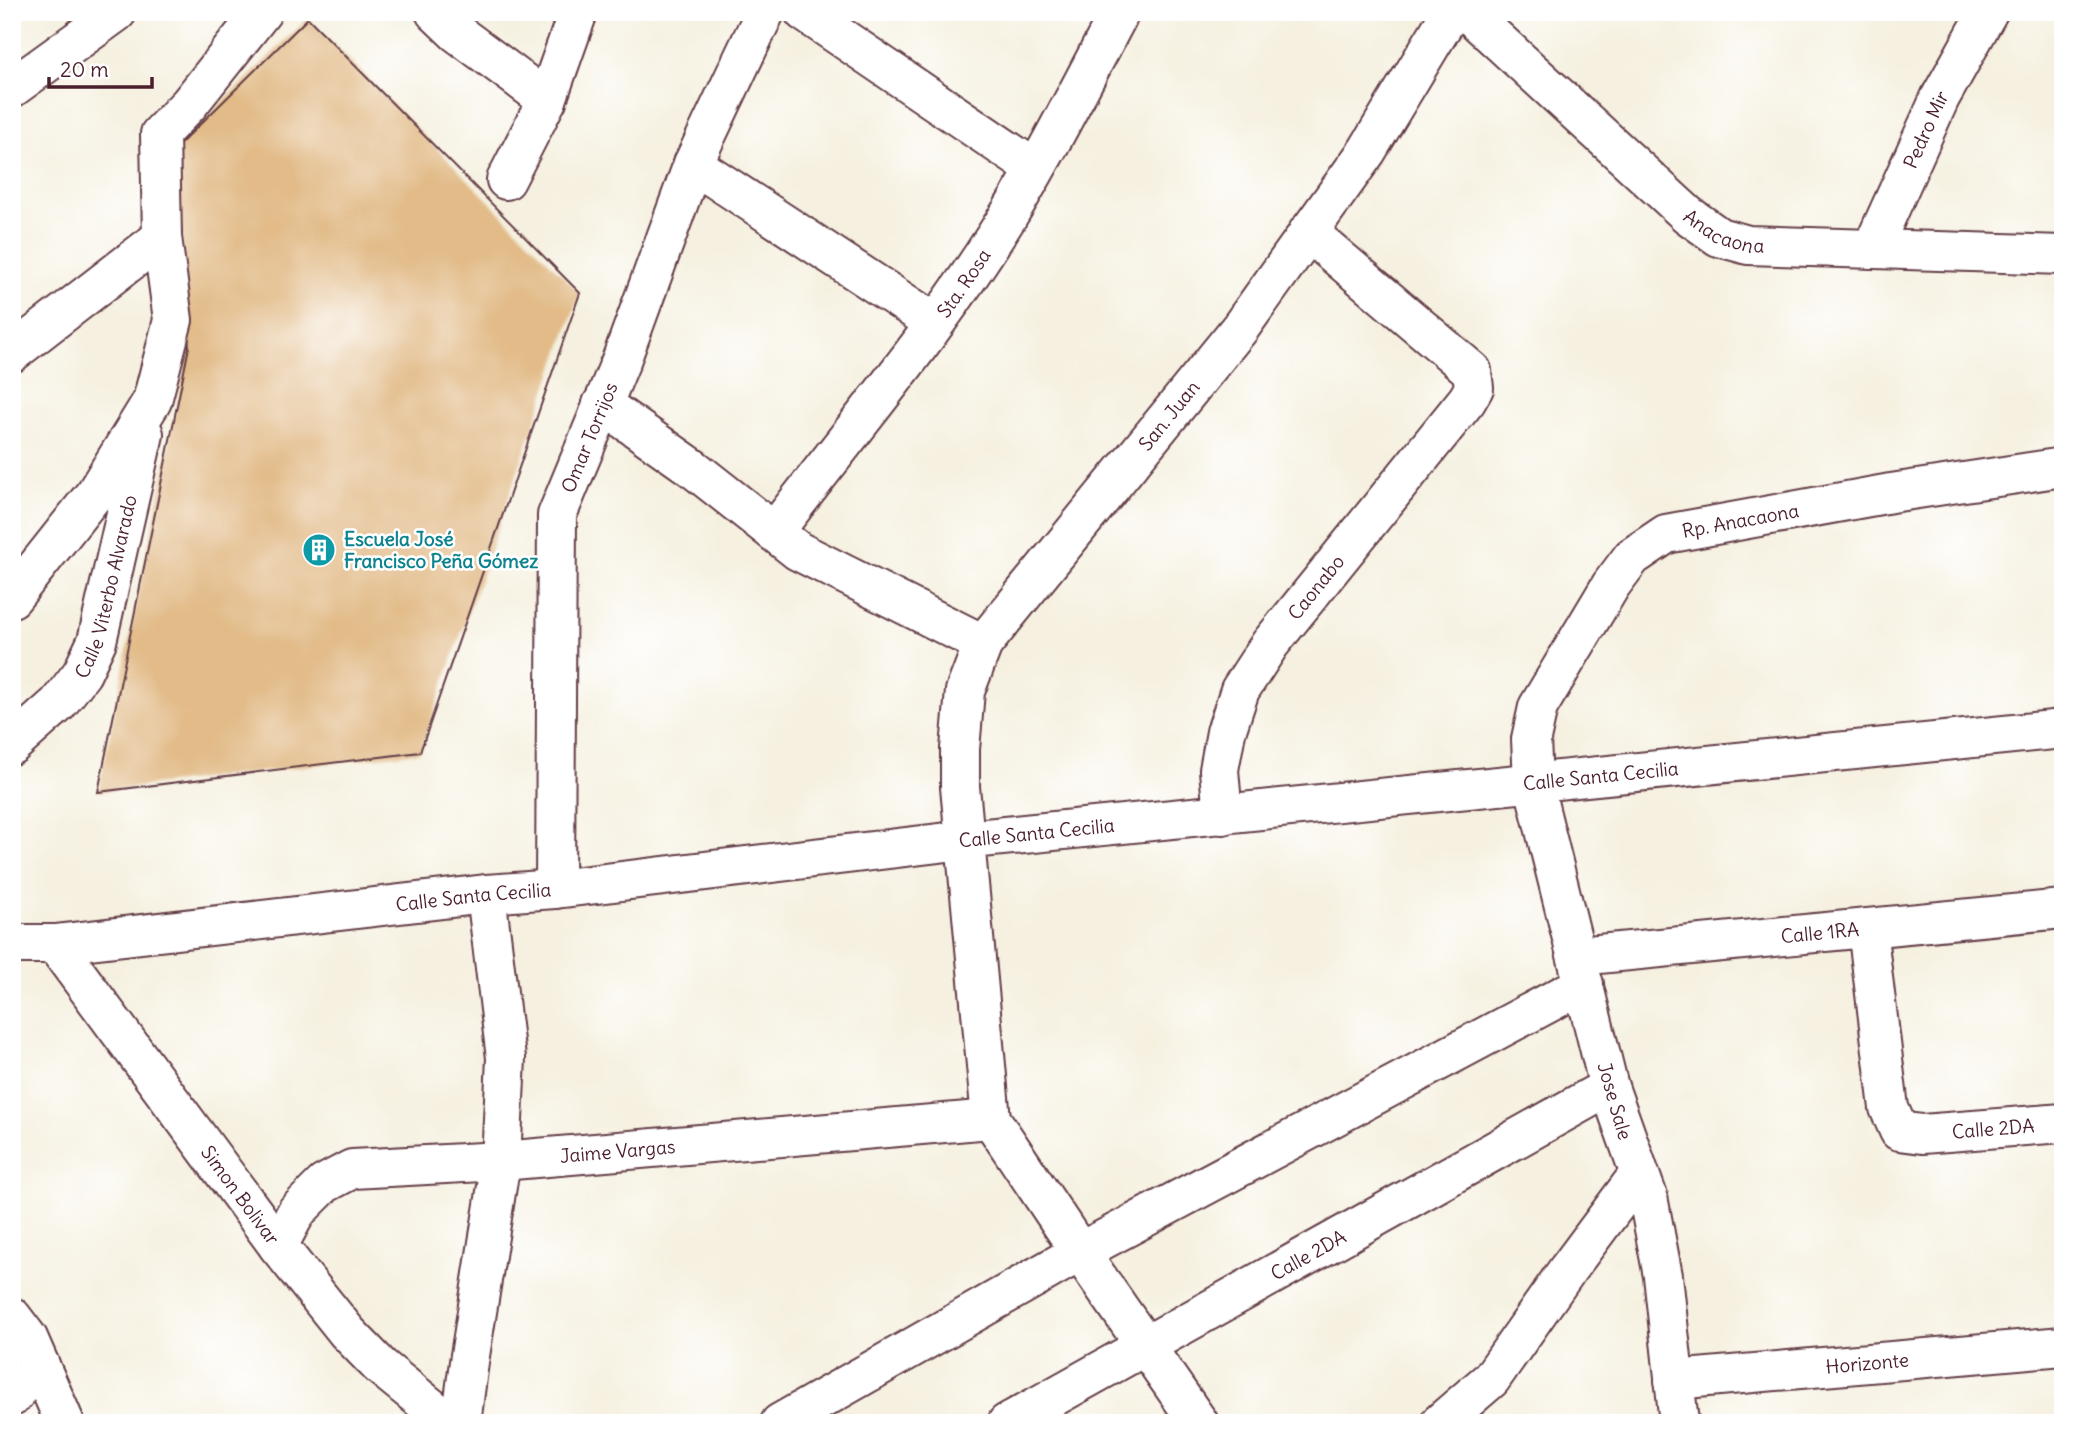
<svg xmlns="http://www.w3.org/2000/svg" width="2075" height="1435" viewBox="0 0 2075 1435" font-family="Delius,sans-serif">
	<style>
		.building { fill: #e2bb88 }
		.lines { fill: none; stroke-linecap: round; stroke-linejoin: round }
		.minor-casing { stroke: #643e46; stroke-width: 42 }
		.minor { stroke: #fff; stroke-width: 38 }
		.labels { text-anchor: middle; stroke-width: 5; stroke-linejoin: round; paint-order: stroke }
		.street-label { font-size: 19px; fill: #4a1f2b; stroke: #fff }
		.culture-label { font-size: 19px; font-weight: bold; fill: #0d838f; stroke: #fff; text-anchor: start }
	</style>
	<rect width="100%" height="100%" fill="#fff"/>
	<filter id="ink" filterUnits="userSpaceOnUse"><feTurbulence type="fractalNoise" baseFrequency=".0143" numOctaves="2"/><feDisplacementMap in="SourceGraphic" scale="14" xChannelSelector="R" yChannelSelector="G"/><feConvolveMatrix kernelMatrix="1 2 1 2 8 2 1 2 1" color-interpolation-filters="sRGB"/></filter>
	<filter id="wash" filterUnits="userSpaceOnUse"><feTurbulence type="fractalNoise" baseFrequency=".00686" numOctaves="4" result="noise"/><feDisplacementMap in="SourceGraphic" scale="28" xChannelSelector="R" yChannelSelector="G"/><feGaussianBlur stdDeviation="1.57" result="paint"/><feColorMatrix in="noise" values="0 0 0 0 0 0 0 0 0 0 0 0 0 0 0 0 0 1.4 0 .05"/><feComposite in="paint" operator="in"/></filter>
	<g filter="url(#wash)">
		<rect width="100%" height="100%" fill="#f5f0df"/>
		<g id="blocks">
			<path class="building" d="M308,18L580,293L420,752L98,792L189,347L176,148Z"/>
		</g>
	</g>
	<g filter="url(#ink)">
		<use href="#blocks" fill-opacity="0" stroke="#643e46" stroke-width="2"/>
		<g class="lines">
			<defs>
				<g id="minor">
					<path d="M435,12L457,33L547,100"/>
					<path d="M804,12L1035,169"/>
					<path id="s1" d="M1467,12L1688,215L1719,237L1748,245L2063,255"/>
					<path d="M12,88L117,12"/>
					<path d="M693,164L935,323"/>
					<path d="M506,180L547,100L578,12"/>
					<path id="s2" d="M1872,249L1940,98L1988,12"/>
					<path d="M12,353L162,237"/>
					<path d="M602,404L694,469L798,551L983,644"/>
					<path id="s3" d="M774,532C849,434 930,339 996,235C1042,164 1080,87 1120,12"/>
					<path d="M12,598L96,492L152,401L173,320L162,237L160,134L189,104L262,12"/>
					<path id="s4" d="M12,745L58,704L82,673L97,641L144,434"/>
					<path id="s5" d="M1223,815L1219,770L1226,732L1240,690L1270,644L1467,400L1474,388L1472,371L1308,232"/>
					<path id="s6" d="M555,889L557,515L622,358L693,164L765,12"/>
					<path id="s7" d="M1867,928L1889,1108L1899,1131L1922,1134L2063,1123"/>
					<path id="s8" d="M12,944H55L486,894L555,889L964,840L2063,729"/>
					<path id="s9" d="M55,944L278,1246L347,1332L380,1366L450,1423"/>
					<path id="s10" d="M1578,956L2063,909"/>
					<path id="s11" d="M278,1246L297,1211L324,1184L352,1169L501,1161L991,1119"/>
					<path d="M12,1317L28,1338L65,1423"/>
					<path id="s12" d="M1674,1380L2063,1346"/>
					<path d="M12,1397L40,1365"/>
					<path d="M461,1423L469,1362L501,1161L506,1058L486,894"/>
					<path d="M780,1423L1080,1252L1584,984"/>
					<path id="s13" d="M1007,1423L1609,1087"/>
					<path id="s14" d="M1199,1423L1080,1252L991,1119L960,787V749L965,691L983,644L1240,328L1367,151L1451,12"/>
					<path d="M1440,1423L1491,1379L1568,1269L1639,1174"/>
					<path id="s15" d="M1679,1423L1663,1276L1648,1197L1609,1087L1533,782L1531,739L1538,707L1611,585L1632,557L1666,534L1891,493L2063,467"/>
				</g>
			</defs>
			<use href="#minor" class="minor-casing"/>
			<use href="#minor" class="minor"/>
		</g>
	</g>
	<defs>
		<symbol id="building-disc" viewBox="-11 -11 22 22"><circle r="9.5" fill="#0f9aa8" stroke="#fff"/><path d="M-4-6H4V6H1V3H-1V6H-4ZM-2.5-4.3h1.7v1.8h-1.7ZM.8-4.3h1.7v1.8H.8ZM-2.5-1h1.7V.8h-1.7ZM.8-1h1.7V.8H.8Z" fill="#fff"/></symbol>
	</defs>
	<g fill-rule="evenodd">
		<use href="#building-disc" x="300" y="531" width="38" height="38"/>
	</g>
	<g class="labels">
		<g class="street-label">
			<text dy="7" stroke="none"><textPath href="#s2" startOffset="131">Pedro Mir</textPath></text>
			<text dy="7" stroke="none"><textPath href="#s1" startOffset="341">Anacaona</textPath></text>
			<text dy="7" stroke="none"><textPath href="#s3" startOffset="313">Sta. Rosa</textPath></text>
			<text dy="7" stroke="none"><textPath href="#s14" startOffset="1143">San. Juan</textPath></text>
			<text dy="7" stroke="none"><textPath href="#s6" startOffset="458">Omar Torrijos</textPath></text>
			<text dy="7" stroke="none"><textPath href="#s15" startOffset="1029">Rp. Anacaona</textPath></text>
			<text dy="7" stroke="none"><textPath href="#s4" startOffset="191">Calle Viterbo Alvarado</textPath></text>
			<text dy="7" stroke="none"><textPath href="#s5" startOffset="256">Caonabo</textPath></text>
			<text dy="7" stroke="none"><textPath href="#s8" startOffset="1598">Calle Santa Cecilia</textPath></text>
			<text dy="7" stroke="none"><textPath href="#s8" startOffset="1031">Calle Santa Cecilia</textPath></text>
			<text dy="7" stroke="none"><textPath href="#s8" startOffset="464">Calle Santa Cecilia</textPath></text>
			<text dy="7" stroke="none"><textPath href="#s10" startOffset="243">Calle 1RA</textPath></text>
			<text transform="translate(1615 1101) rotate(74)" y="7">Jose Sale</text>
			<text dy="7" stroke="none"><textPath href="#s7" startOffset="301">Calle 2DA</textPath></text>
			<text dy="7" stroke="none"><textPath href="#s11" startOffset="376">Jaime Vargas</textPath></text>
			<text dy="7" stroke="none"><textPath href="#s9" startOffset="312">Simon Bolivar</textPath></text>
			<text dy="7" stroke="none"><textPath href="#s13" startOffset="345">Calle 2DA</textPath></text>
			<text dy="7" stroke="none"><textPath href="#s12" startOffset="194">Horizonte</textPath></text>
		</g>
		<g class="culture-label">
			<text x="344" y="546">Escuela José<tspan x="344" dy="22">Francisco Peña Gómez</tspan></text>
		</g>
	</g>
	<rect width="2075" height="1435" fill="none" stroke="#fff" stroke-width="42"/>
	<path d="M49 77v10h103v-10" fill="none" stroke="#4a1f2b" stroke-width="3.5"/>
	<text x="60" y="77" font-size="21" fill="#4a1f2b" stroke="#ffffff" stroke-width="5" paint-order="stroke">20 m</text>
</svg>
